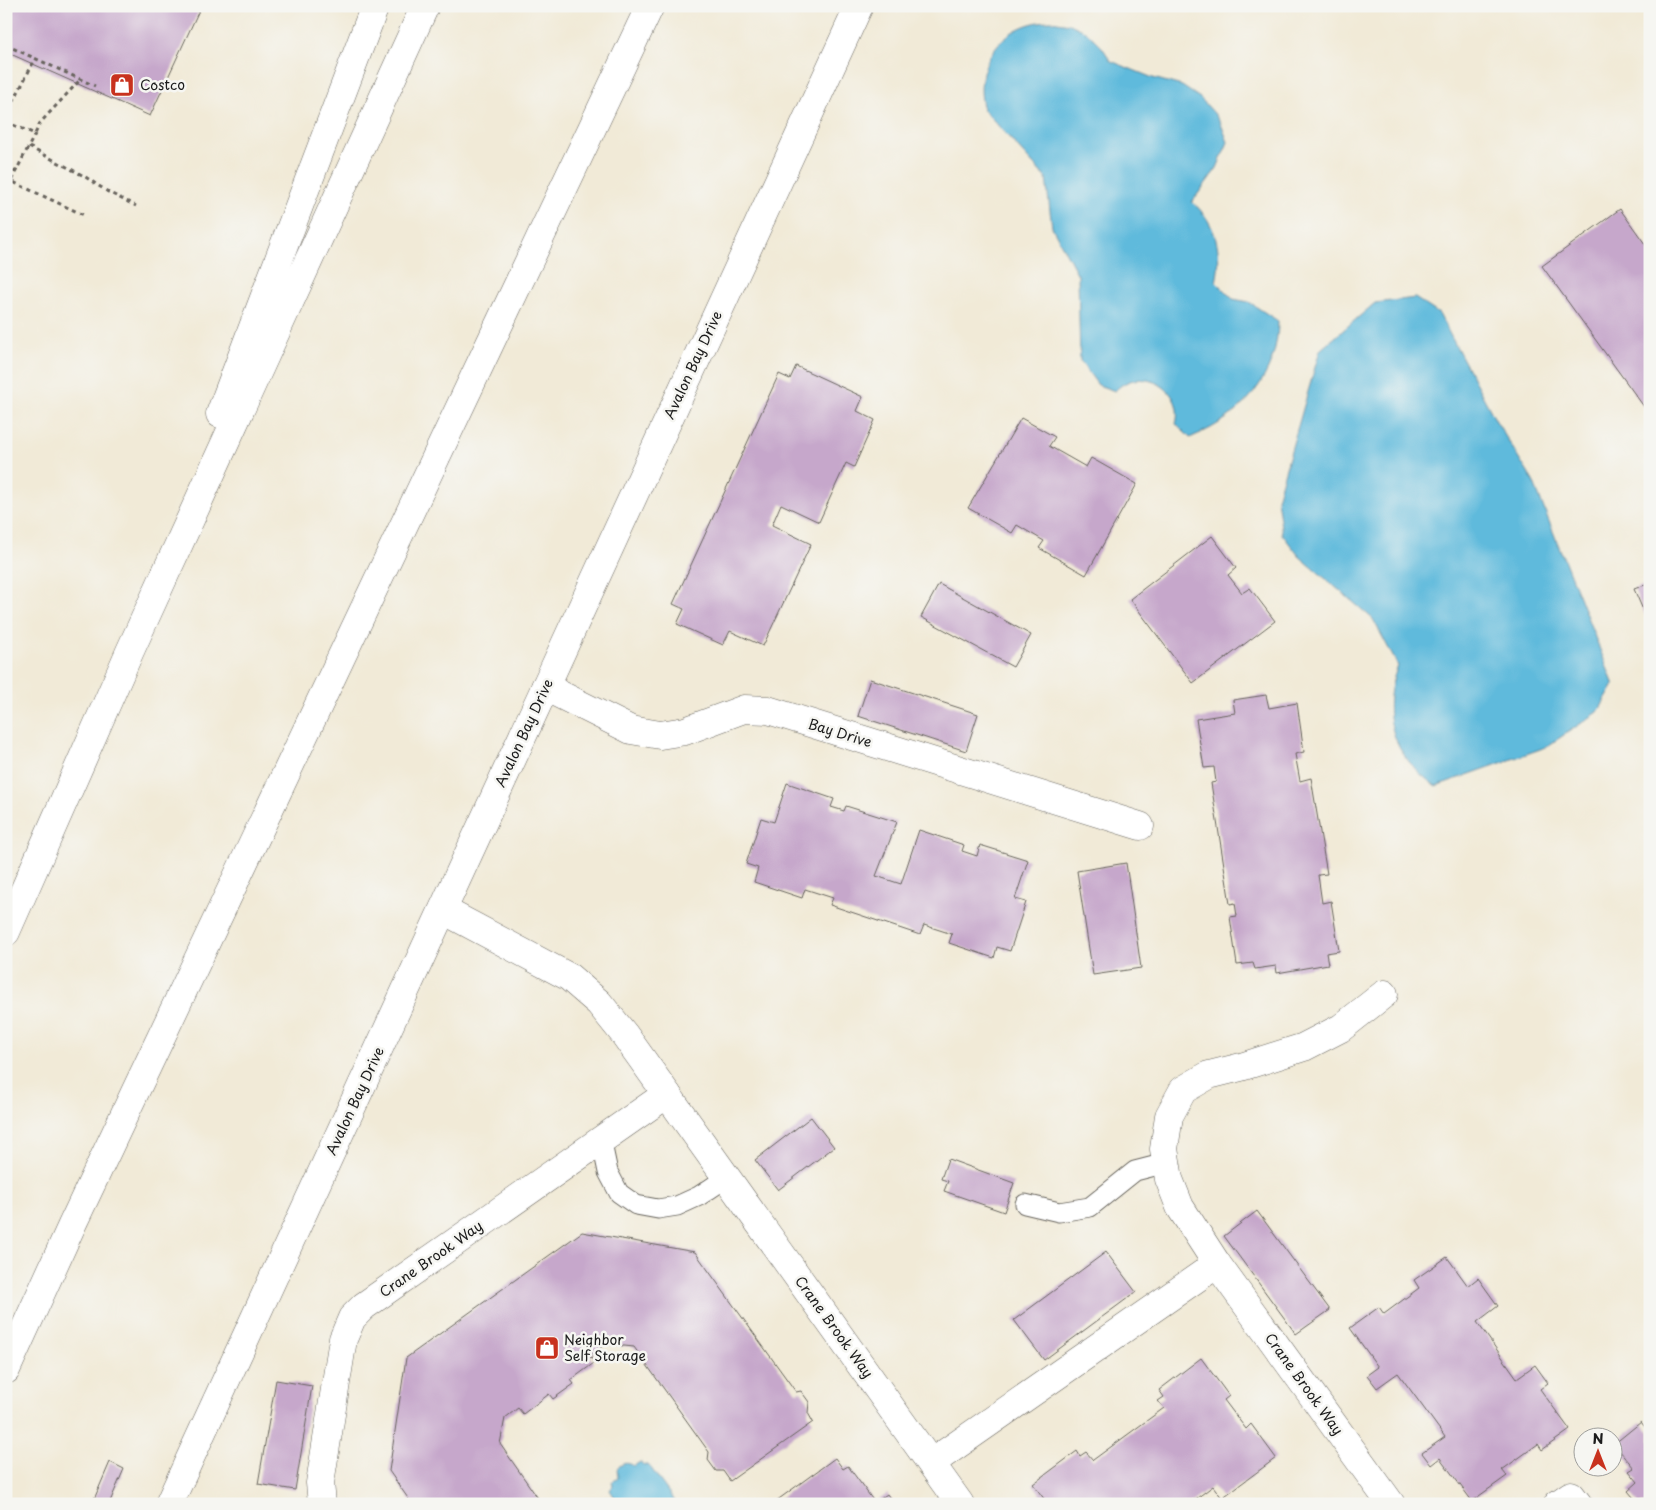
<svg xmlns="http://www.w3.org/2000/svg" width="1656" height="1510" viewBox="0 0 1656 1510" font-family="'Playpen Sans',sans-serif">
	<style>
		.water { fill: #5ebadc; stroke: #3d6b7c }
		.building { fill: #c6a7cb }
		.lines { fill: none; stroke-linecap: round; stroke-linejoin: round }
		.service-casing { stroke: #67645d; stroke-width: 21 }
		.minor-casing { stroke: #67645d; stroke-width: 29 }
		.motorway-casing { stroke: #67645d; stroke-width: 29 }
		.path { stroke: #67645d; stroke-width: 3; stroke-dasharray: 4 4; stroke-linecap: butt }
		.service { stroke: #fff; stroke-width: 19 }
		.minor { stroke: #fff; stroke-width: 28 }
		.motorway { stroke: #fff; stroke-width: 28 }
		.labels { text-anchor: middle; stroke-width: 5; stroke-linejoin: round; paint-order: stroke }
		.poi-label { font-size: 14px; fill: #1c1c1c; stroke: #f6f6f2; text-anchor: start }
		.street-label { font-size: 14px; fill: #1c1c1c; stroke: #f6f6f2 }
	</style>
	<rect width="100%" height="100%" fill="#f6f6f2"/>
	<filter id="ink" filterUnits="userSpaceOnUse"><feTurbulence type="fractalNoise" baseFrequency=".02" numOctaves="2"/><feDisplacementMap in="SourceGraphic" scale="10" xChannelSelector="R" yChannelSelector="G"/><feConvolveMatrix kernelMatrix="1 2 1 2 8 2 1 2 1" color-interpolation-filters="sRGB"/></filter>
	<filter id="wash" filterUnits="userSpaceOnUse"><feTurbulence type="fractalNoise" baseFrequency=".0096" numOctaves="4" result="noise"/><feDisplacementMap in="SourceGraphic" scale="20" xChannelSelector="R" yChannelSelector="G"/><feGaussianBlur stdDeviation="1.12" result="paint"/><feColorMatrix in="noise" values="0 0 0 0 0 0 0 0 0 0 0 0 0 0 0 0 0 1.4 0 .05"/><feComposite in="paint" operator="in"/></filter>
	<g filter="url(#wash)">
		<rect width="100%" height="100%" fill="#f1ead7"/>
		<g class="water">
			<path d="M1051,21L1070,24L1087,32L1102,47L1111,61L1153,78L1182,86L1200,98L1214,113L1221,124L1228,142L1217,168L1192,202C1216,222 1223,252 1216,282L1233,299L1249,302L1278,321C1278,376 1243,416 1194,436L1190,438L1176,424C1186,388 1139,364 1115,391L1098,385L1080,361L1078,275L1052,227L1046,178L984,110C971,64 1004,21 1051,21Z"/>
			<path d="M1415,298L1439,314L1496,421L1533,481L1614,685L1598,712L1546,747L1436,786C1394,758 1378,714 1398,666L1373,619L1299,556L1282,534L1277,499L1320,350L1375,303Z"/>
			<path d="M640,1462L644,1465L648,1464L677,1504H619L610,1490L613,1486L612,1482L618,1478L617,1469C622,1462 628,1462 634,1466Z"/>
		</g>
		<g id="blocks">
			<g class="building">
				<path d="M6,6H201L150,116L6,52Z"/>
				<path d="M1620,209L1650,251V415L1542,266Z"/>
				<path d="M796,366L863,397L857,411L875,420L854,467L846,463L819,522L781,504L772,525L811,544L763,646L730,631L723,645L677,624L684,609L673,604L779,374L790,379Z"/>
				<path d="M1021,418L1055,437L1049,446L1086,467L1091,458L1137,484L1086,575L1039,548L1044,541L1017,525L1012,533L968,508Z"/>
				<path d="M1212,536L1236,568L1228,575L1242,593L1250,588L1275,621L1193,683L1130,599Z"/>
				<path d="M1650,583V615L1646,617L1634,589Z"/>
				<path d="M939,584L1031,635L1013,667L921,617Z"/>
				<path d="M870,679L978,714L966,751L858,716Z"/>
				<path d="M1266,695L1269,708L1297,703L1304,752L1295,754L1300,781L1311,778L1327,874L1318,875L1322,903L1331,901L1339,951L1326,953L1328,964L1277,973L1276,966L1255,969L1253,963L1237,965L1230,917L1237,916L1235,903L1230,904L1211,783L1216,782L1214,767L1204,768L1196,719L1235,713L1233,700Z"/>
				<path d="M787,783L834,799L831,807L844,811L846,806L897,822L876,876L901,884L919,830L964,845L962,851L977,856L980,845L1028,860L1015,899L1026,902L1010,951L997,947L994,958L949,943L952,934L924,925L920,935L830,905L833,898L805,889L802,898L754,882L758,868L746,864L761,818L774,822Z"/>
				<path d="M1126,863L1141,968L1093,975L1077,871Z"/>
				<path d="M811,1117L834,1147L778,1190L755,1160Z"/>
				<path d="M948,1159L1014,1183L1004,1212L944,1191L948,1181L941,1179Z"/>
				<path d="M1257,1211L1330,1310L1296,1334L1224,1236Z"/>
				<path d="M582,1232L695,1252L796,1392L801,1391L809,1402L808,1413L813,1422L730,1481L723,1471H716L708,1460L709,1452L634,1347L605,1344L590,1356L594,1363L571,1380L574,1384L553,1399L549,1394L523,1414L518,1408L505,1418L500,1444L542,1504H412L389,1471L406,1358Z"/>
				<path d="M1106,1252L1136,1292L1044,1360L1014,1320Z"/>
				<path d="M1447,1257L1468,1286L1478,1278L1498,1306L1477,1322L1517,1378L1535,1365L1548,1383L1540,1389L1570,1430L1542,1450L1538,1444L1502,1470L1507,1476L1472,1501L1440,1458L1431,1465L1422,1453L1445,1437L1398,1373L1377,1388L1367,1375L1378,1367L1350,1328L1379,1307L1384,1314L1419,1288L1414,1280Z"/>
				<path d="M1201,1358L1229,1396L1224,1400L1246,1429L1251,1424L1276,1458L1222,1498L1213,1486L1189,1504H1048L1033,1484L1077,1451L1080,1456L1086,1452L1093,1460L1164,1408L1158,1401L1164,1397L1159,1390Z"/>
				<path d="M276,1380L312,1386L295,1490L258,1484Z"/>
				<path d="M1641,1422L1649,1432L1650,1431V1499L1644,1504H1639L1628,1491L1638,1482L1629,1471L1634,1468L1614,1444Z"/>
				<path d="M835,1458L843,1469L848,1466L875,1503L887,1494L894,1504H772Z"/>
				<path d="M110,1462L124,1469L109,1504H92Z"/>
			</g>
		</g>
	</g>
	<g filter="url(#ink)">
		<use href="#blocks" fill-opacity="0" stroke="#67645d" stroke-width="1"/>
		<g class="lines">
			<defs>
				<g id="service">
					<path d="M601,1139L608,1172L619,1193L636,1205L658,1209L677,1206L699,1196L726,1178"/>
					<path d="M1025,1204L1059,1212L1090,1207L1135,1171L1166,1163"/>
				</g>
				<g id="minor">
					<path d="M545,687L631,730L660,735L685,731L744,709L768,710L1140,826"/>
					<path d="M443,910L569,977L599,1003L624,1034L960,1504"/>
					<path d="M1384,994L1341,1028L1304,1047L1241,1067L1209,1075L1183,1090L1169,1116L1164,1149L1169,1179L1180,1207L1217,1264L1391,1504"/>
					<path d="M931,1463L1217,1264"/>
					<path d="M169,1504L859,6"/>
					<path d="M322,1504L320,1483L343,1339L352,1318L364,1306L667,1094"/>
					<path d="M1558,1504L1571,1495L1578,1504"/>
				</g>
				<g id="motorway">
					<path d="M220,414L375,6"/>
					<path d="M6,932L130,651L425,6"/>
					<path d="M6,1370L72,1225L650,6"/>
				</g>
			</defs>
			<use href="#service" class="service-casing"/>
			<use href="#minor" class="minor-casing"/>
			<use href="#motorway" class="motorway-casing"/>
			<g class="path">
				<path d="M6,45L95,86"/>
				<path d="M6,116L35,59"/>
				<path d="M6,122L35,134L40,123L80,80"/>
				<path d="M35,134L11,181L86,216"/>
				<path d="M29,147L84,176L108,192L136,206"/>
				<path d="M6,168L16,172"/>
			</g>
			<use href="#service" class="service"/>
			<use href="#minor" class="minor"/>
			<use href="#motorway" class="motorway"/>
		</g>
	</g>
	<defs>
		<symbol id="shop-square" viewBox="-11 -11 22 22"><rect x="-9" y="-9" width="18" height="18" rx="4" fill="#c8321e" stroke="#f6f6f2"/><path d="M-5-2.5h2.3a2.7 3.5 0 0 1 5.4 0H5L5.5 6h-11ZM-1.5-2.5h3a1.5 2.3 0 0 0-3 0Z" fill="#fff"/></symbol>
	</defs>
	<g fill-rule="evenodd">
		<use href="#shop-square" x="108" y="71" width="28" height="28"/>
		<use href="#shop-square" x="533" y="1334" width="28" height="28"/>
	</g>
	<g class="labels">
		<g class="poi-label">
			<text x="140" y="90">Costco</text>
			<text x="564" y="1345">Neighbor<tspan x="564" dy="16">Self Storage</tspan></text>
		</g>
		<g class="street-label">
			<text transform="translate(693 365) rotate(-65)" y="5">Avalon Bay Drive</text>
			<text transform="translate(524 733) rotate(-65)" y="5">Avalon Bay Drive</text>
			<text transform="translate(840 733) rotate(17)" y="5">Bay Drive</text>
			<text transform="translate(355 1101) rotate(-65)" y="5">Avalon Bay Drive</text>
			<text transform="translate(431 1259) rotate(-35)" y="5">Crane Brook Way</text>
			<text transform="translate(834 1327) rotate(54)" y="5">Crane Brook Way</text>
			<text transform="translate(1304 1384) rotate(54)" y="5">Crane Brook Way</text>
		</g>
	</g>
	<rect width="1656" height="1510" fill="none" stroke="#f6f6f2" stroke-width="25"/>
	<g transform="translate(1598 1452)"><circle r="24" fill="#f6f6f2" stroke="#9f9f9c"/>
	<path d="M0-4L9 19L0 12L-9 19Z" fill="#c8321e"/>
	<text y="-8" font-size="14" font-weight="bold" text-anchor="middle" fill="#1c1c1c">N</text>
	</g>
</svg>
